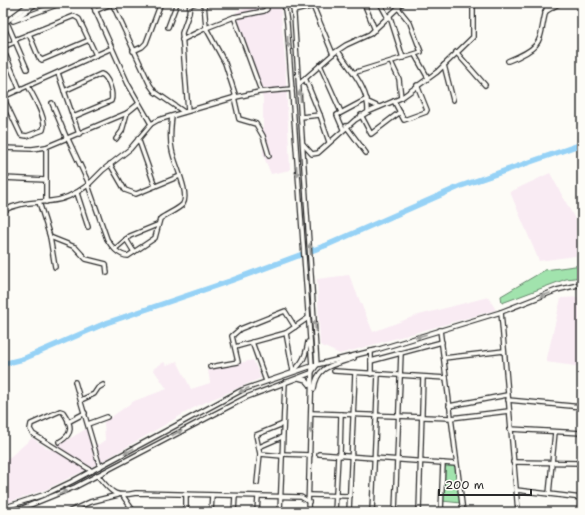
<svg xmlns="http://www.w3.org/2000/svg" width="585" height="515" viewBox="0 0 585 515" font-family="'Shantell Sans',sans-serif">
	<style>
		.built { fill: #f9ebf3 }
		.green { fill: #a1e3ad; stroke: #66876c }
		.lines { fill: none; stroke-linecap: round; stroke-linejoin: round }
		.river { stroke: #96d2f6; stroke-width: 5.5 }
		.minor-casing { stroke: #2b2b2b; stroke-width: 6 }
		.minor { stroke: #fdfcf7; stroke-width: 3.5 }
		.oneway { fill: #9e9e9b }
	</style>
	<rect width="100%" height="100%" fill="#fdfcf7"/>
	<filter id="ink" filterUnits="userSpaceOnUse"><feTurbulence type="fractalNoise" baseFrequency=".025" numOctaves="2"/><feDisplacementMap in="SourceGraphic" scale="8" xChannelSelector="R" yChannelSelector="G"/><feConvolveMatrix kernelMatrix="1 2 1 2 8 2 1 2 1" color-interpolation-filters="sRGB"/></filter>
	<g filter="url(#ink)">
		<g class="built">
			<path d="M257,3H280L285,59L290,170L271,174L263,155V99L236,12Z"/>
			<path d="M550,173L582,232V255L539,261L510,192Z"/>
			<path d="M349,275L373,332L415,316L488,297L496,310L340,354L320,345L317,279Z"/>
			<path d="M582,297V367L546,362L561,298Z"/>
			<path d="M253,360L261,378L197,406L101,462L45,490L3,504V463L32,438L50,450L86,429L98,445L105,440L104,422L134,401L167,389L153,369L164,362L167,365L177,361L191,389L210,383L208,370Z"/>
		</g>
		<g class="green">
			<path d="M582,265V277L566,279L502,303L501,296L545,270Z"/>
			<path d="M443,463L456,464L461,503L442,501Z"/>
		</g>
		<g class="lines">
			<path class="river" d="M3,364L23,359L106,323L230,281L327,245L461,186L582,144"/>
			<defs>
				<g id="minor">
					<path d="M92,3L128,84L151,124"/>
					<path d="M112,3L150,85L155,92L184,112"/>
					<path d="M204,3L206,28L225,63L236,97"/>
					<path d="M284,3L287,23L312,366L308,512"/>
					<path d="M364,3L375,30"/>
					<path d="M380,3L388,18"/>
					<path d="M3,5L4,3"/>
					<path d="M190,5L196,3"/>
					<path d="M313,6L333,54"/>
					<path d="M95,11L113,3"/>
					<path d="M294,11L326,3"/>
					<path d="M545,12L560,3"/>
					<path d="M234,17L261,91"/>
					<path d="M390,17L403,58"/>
					<path d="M15,19L37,3"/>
					<path d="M13,21L62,3"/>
					<path d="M3,24L31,3"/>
					<path d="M8,25L27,69"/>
					<path d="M168,27L177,3"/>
					<path d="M29,34L39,58L42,60L89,40"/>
					<path d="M14,40L74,16L79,19L96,55"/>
					<path d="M182,40L206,28L234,17L264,11L267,9L266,3"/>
					<path d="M3,47L15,42"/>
					<path d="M133,51L142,47L146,43L161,3"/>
					<path d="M338,51C350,69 369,89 368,112"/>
					<path d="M456,52L485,85"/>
					<path d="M415,55L428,78"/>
					<path d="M6,56L20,90"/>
					<path d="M508,61C549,45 537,38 548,3"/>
					<path d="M391,62L399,79L401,98"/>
					<path d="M320,65L341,112"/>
					<path d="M444,65L453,100"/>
					<path d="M58,73L79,134"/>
					<path d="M353,73L421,52L410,23L398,8"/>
					<path d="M305,78L320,115L329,142"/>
					<path d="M299,84L334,53L346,45L370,34L403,3"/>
					<path d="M64,91L101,74C108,76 114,94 111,101L73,117"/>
					<path d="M3,97L112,48"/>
					<path d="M3,97L21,135L27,136L43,130C48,120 33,96 28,86"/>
					<path d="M234,97L239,119L256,124L263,136L269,156"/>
					<path d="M394,101L404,120L426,112L427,110L417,85"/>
					<path d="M368,102L379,107"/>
					<path d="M52,103L67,139"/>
					<path d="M188,111L182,33L189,13L190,3"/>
					<path d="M361,115L371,134L400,112"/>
					<path d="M172,116C171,127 169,138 172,150C174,163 190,193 183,204C178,210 166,214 160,219L155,238L128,256C119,256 111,246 107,239L88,185L103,170L130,149L151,124L158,120L236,97L259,92L292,89"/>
					<path d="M301,117L320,115"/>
					<path d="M346,126L366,153"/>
					<path d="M343,129L337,115L367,99"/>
					<path d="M138,138L155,186"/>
					<path d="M68,139L89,184"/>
					<path d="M116,139L122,131L127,113"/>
					<path d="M303,144L312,154L318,153L355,120L368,112L401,98L437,72L473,37V3"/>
					<path d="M3,148L32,149L46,147L127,113L138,104"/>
					<path d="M110,164L125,190L136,194L180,176"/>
					<path d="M3,178L46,180V147"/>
					<path d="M46,180V202"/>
					<path d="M77,193L88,227"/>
					<path d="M39,202L50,237L75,247L86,259L106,264L107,273"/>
					<path d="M3,211C19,202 33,203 51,201C65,200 77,193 88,185"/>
					<path d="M50,237L55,267"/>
					<path d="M126,239L134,252"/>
					<path d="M115,249L130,236L157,225"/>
					<path d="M501,312L518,512"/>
					<path d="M440,330L463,512"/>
					<path d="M252,342L266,381"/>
					<path d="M235,347L286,333"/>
					<path d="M371,351V374"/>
					<path d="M444,358L504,351"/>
					<path d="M371,361L442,342"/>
					<path d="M210,367L238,362L232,336L240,329L285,311L295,327"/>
					<path d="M293,371L286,333L308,318"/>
					<path d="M293,371C303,363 306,355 308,342"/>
					<path d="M334,371L446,378"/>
					<path d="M299,378L306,380L312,387"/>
					<path d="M75,382L100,467"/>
					<path d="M314,389C317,365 334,365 354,358"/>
					<path d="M81,400L94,394L98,388L103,385"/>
					<path d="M508,400L582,407"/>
					<path d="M449,406L507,395"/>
					<path d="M311,413L451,418L509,411"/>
					<path d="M68,422L85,413"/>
					<path d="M88,424L107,417"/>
					<path d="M510,429L582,433"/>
					<path d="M59,442C74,434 72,425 63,412L60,411L31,424L30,429L33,434L92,471"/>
					<path d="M259,447L282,437"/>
					<path d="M260,454L282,456"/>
					<path d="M282,454L310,455"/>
					<path d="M319,454L456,464"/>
					<path d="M340,456L341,414"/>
					<path d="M513,462L582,463"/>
					<path d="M97,475C112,492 113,498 136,493L301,497L309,502"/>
					<path d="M257,483L260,454L256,435L283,424"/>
					<path d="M516,490L582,498"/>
					<path d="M549,494L555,432"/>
					<path d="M309,495L350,496"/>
					<path d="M123,496L134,512"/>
					<path d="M3,508L46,494L71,482L242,390L312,366L376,350L501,312L557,290L582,284"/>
					<path d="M13,512L75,487L247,397L311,373L317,365L294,15L292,3"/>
					<path d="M68,512L90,502L118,495"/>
					<path d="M186,512V494"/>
					<path d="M211,512L212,495"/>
					<path d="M234,512L235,496"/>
					<path d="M257,512L258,497"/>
					<path d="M280,512L285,382"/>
					<path d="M335,512L338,456"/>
					<path d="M349,512L355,373"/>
					<path d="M372,512L378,374"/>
					<path d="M395,512L401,353"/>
					<path d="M419,512L423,377"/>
					<path d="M441,512L443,463"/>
					<path d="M579,512L582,500"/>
				</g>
			</defs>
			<use href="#minor" class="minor-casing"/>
			<use href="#minor" class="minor"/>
		</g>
		<defs><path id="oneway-solid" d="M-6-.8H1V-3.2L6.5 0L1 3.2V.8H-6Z"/></defs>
		<g class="oneway">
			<use href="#oneway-solid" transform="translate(288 42) rotate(86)"/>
			<use href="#oneway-solid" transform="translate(300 96) rotate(-94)"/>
			<use href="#oneway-solid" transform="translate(297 171) rotate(86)"/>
			<use href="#oneway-solid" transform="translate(310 249) rotate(-94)"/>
			<use href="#oneway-solid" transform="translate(545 295) rotate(159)"/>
			<use href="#oneway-solid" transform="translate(315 326) rotate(-93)"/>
			<use href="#oneway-solid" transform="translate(421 336) rotate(163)"/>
			<use href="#oneway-solid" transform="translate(244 390) rotate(156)"/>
			<use href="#oneway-solid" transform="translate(311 428) rotate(92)"/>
			<use href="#oneway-solid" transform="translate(177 433) rotate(-28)"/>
			<use href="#oneway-solid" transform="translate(129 451) rotate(152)"/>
			<use href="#oneway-solid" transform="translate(62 493) rotate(-24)"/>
		</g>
	</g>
	<rect width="585" height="515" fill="none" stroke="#fdfcf7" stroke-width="16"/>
	<rect x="8" y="8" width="569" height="499" fill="none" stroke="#2b2b2b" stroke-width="1.5" filter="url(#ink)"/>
	<path d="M439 489v6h92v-6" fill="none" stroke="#2b2b2b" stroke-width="2"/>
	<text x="445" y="489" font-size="12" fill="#2b2b2b" stroke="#fdfcf7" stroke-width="3" paint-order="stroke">200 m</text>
</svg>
